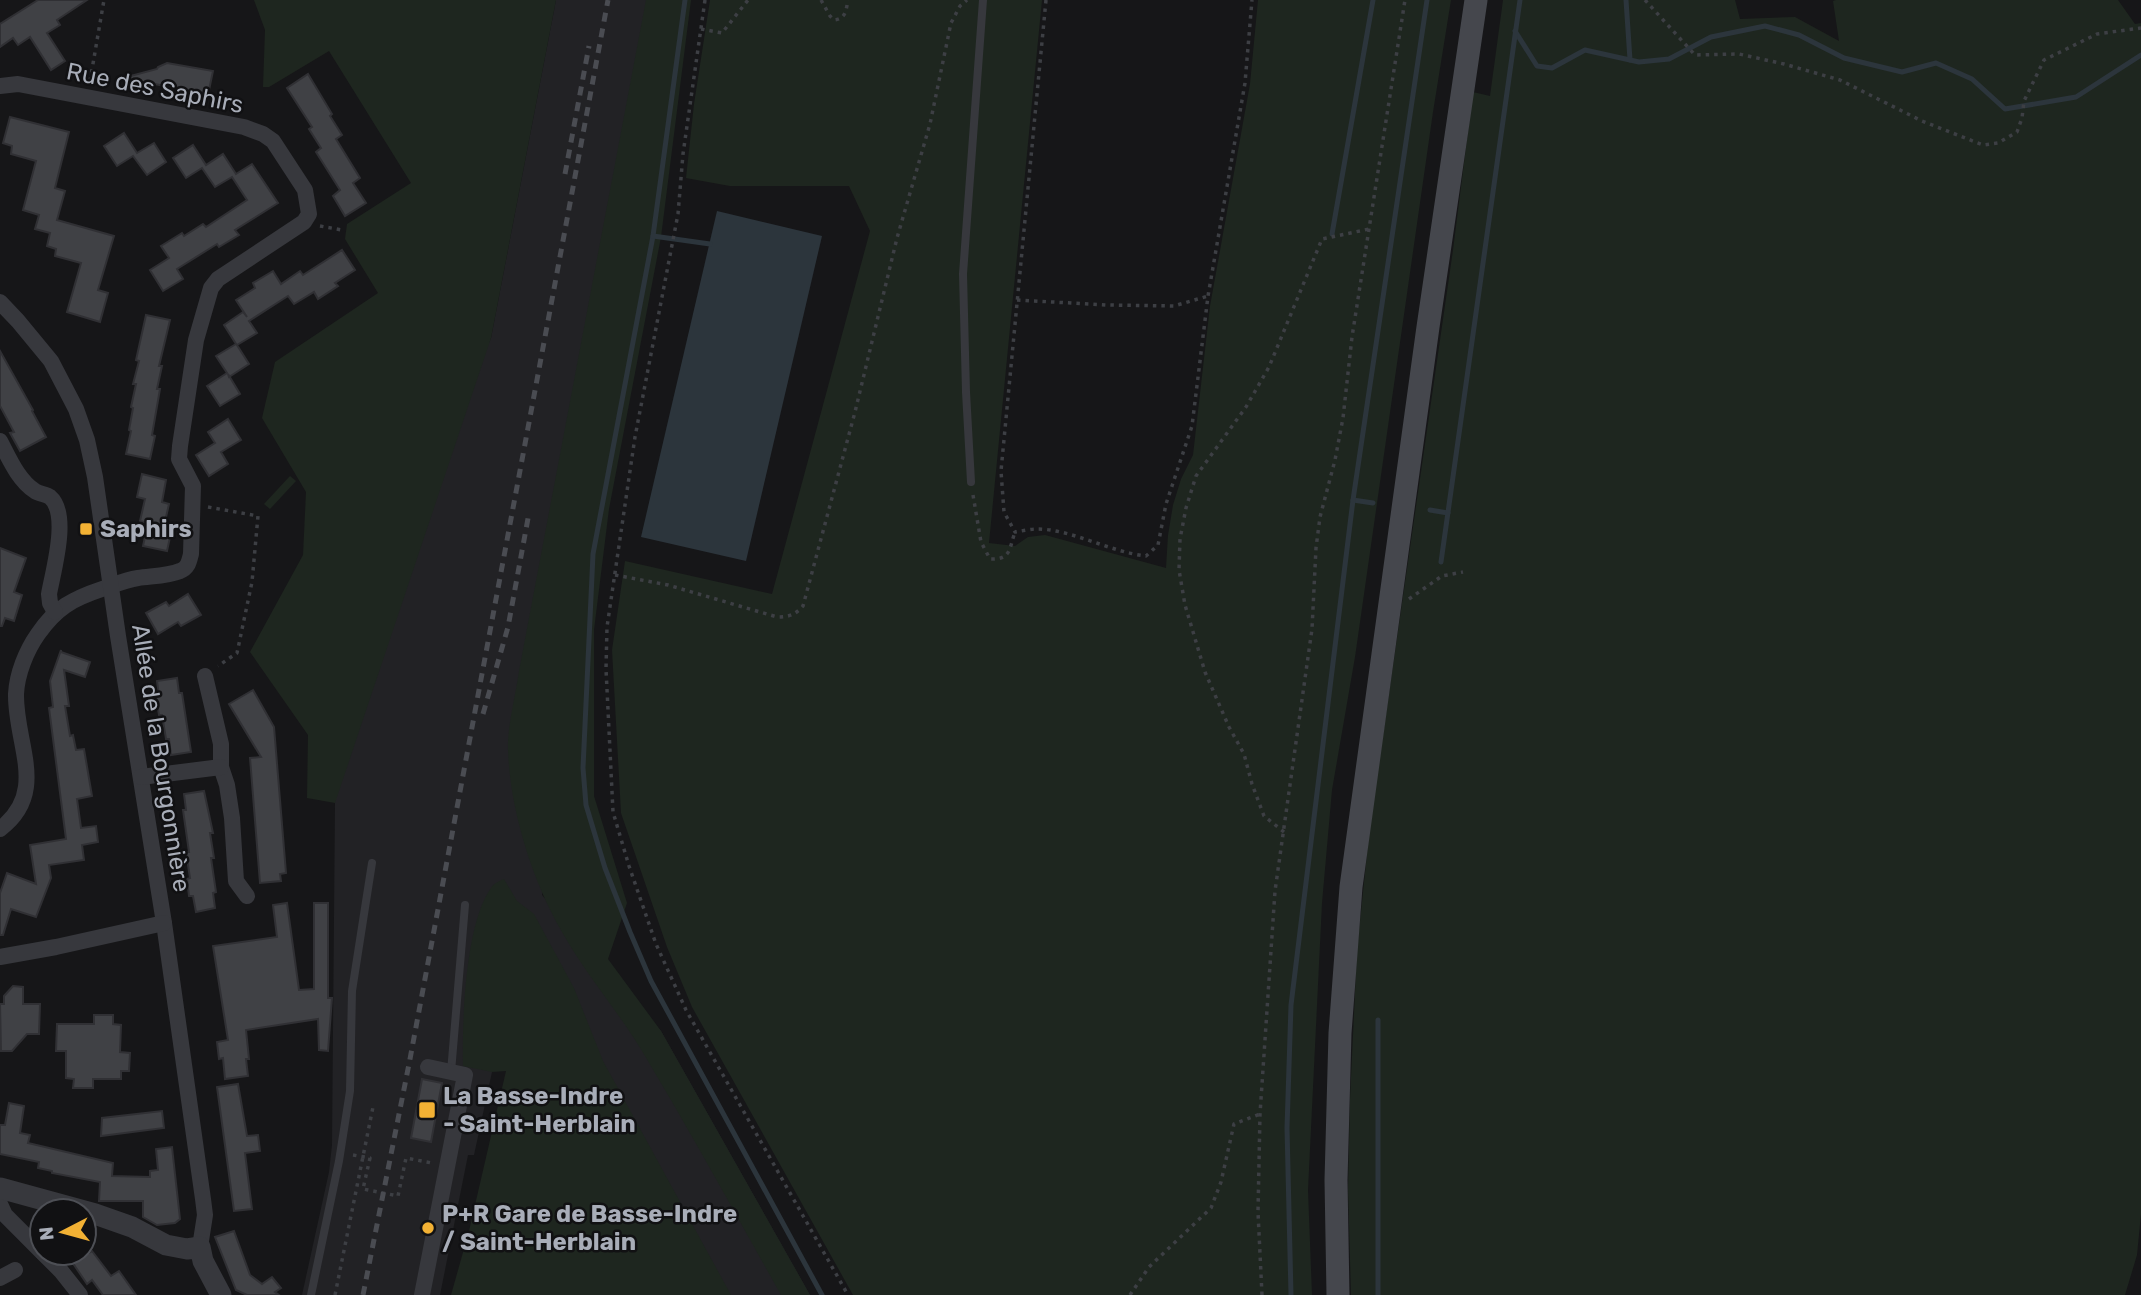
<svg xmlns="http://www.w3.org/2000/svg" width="2141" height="1295" viewBox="0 0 2141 1295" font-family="Rubik,sans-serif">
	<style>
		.built { fill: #222225 }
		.green { fill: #1e261f }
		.water { fill: #2c353c }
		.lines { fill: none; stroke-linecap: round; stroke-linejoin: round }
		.stream { stroke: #2c353c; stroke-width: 5 }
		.building { fill: #404145; stroke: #303034; stroke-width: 2 }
		.path { stroke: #3d3f44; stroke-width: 3.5; stroke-dasharray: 3.5 5; stroke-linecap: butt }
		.service { stroke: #37383d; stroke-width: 8 }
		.minor { stroke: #37383d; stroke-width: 16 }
		.tertiary { stroke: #37383d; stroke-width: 21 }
		.secondary { stroke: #45474d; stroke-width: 23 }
		.rail { stroke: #4a4c52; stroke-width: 5; stroke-dasharray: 9 7; stroke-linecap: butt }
		.poi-dot { fill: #f2b134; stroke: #111113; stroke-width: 2.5 }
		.labels { text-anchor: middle; stroke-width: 5; stroke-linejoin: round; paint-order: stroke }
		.street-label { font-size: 24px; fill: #a8adb8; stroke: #111113 }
		.poi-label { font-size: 24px; font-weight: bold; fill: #a8adb8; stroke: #111113; text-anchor: start }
	</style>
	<rect width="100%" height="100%" fill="#161618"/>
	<path class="built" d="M556,0H672L542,895L661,1031L810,1295H699L484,1012L492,1072L474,1155H468L440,1295H302L329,1172L332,1145L335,803L308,735L491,338Z"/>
	<g class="green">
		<path d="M254,0H556L491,338L335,803L307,798L308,735L250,652L303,555L306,492L262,418L275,362L378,293L345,239L347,224L411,183L329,51L269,87H263L265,30Z"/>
		<path d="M646,0H691L661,237L609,509L594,630V796L627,903L608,959L661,1031L810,1295H781C735,1213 690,1131 642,1051C617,1010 585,973 562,932C532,880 510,810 508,750C507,727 516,694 519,671Z"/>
		<path d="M710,0H1042L989,543L1015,546L1028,537L1045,535L1166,568L1168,535L1173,505L1181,479L1193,455L1210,306L1250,84L1258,0H1451L1433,112L1355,657L1332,790L1322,903L1308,1190L1312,1295H853L692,1007L667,947L621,813L612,650L625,561L772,594L870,231L849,186H730L686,178L694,104Z"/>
		<path d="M1503,0H1735L1740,19L1795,17L1839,41L1833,1L1836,0H2118L2135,24L2141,23V1214L2137,1255L2125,1295H1351L1348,1189L1350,1099L1357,950L1370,825L1453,250L1473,92L1490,96Z"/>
		<path d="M290,476L296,481L270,509L264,504Z"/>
		<path d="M504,879L517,901L534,914L574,988L603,1061L731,1295H451L469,1231L506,1071L492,1072L463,1066C462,1022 465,924 491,888C493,884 499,881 504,879Z"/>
	</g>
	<path class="water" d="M717,211L822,236L746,561L641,537Z"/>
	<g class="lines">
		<g class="stream">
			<path d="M685,0L653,236L593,554L583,768L586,805L605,868L630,932L651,981L822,1295"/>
			<path d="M1626,0L1630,60"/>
			<path d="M1515,31L1537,66L1552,68L1585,50L1639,62L1669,59L1711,37L1765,26L1799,35L1844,58L1902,72L1936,63L1972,79L2005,109L2076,97L2141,55"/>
			<path d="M1332,234L1373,0"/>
			<path d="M653,236L710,244"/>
			<path d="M1353,500L1373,503"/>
			<path d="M1430,510L1448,513"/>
			<path d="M1441,562L1520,0"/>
			<path d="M1378,1020V1295"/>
			<path d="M1291,1295L1287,1128L1291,1005L1353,500L1427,0"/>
		</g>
	</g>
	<g class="building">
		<path d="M38,0H87L57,20L60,25L47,33L65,61L51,70L30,37L18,45L13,38L0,47V24Z"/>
		<path d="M167,63L213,71L208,95L145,82L143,92L128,89L131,79L123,78L157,69L158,67Z"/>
		<path d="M308,74L332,114L330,116L342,135L336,139L360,178L353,183L366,203L345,216L333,196L340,190L316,152L321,148L309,129L312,127L287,88Z"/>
		<path d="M10,117L69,132L55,188L65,191L57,220L114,236L98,290L108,293L100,322L67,312L81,263L55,256L56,249L47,246L50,233L35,229L39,215L23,210L36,161L11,154L12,146L3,143Z"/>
		<path d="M124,133L137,153L154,143L166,162L147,175L133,156L117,166L104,146Z"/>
		<path d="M193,145L206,165L223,154L236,174L252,164L278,203L235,230L239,235L219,247L217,244L177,269L183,279L163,291L150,270L169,258L161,246L182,233L184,236L203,224L206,227L247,200L232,177L215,187L202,168L186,178L173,158Z"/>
		<path d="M342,250L355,270L335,283L338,286L318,299L314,292L294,304L288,296L249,321L257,333L237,345L249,364L229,377L228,374L240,394L220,406L207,386L227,373L216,356L236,344L224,325L243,312L247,317L236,300L255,288L253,283L273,271L281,284L300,271L303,275Z"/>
		<path d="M146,315L170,320L159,366H162L157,389H160L152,435L155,436L150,459L126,454L131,431L129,430L133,408L131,407L136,384H133L139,361L136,360Z"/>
		<path d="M0,351L33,410L32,411L46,437L20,451L10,433L14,432L0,406Z"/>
		<path d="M228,419L241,440L221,452L228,464L209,476L196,455L215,443L208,432Z"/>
		<path d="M142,474L166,480L162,502L169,504L164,526L172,528L167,551L143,546L148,523L140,521L145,499L137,497Z"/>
		<path d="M0,548L26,558L14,592L22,595L14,621L5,618L2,626H0Z"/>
		<path d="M188,594L201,615L181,626L178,622L158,634L146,613L166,602L169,606Z"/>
		<path d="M61,650V652L90,662L85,677L64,670L69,706H65L70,736L73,735L76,750L84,749L92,796L77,799L81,828L96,826L98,842L82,845L84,860L49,865L51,878L36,917L11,909L3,935H0V893L7,873L36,884L30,845L66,839L49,708L53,707L50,681Z"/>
		<path d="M177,678L179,693H182L191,752L171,755L169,739H166L162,715H159L156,697L159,696L157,681Z"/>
		<path d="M253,690L274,727L286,873L280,874L281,881L260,883L250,758L261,757L229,704Z"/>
		<path d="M204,791L213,833H210L214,858H211L216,892L213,893L215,908L196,912L193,896H189L187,879L190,878L186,852H189L183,810H186L184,794Z"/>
		<path d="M287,903L299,990L314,989V903H328V998H332L328,1051L319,1050L318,1019L246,1030L249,1059H246L248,1076L225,1079L223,1058L219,1059L217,1042L228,1040L213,946L277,937L273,905Z"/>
		<path d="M13,986L23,987V1004H40L39,1034H27L12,1051H1L0,1004H4V996Z"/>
		<path d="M94,1015H113V1024L121,1025L120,1052L130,1053L129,1071H121V1079H93V1088H73L74,1079L66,1078V1051H56L57,1024H94Z"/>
		<path d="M422,1079L442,1083L431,1142L411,1138Z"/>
		<path d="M238,1084L247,1136L258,1135L260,1151L245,1153L252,1209L234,1211L217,1087Z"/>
		<path d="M9,1103L24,1106L20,1133L30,1135L28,1143L113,1163L112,1176L150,1177V1171L158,1170L156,1149L172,1147L180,1219L175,1223L157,1225L143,1217V1201H99L100,1182L52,1173V1171L38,1168L39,1162L0,1154V1125H5Z"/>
		<path d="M162,1111L164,1128L101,1136L102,1118Z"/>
		<path d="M234,1231L250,1275L262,1284L272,1277L281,1288L275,1292L279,1295H247L236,1290L215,1237Z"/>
		<path d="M92,1251L111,1276L119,1271L136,1295H103L92,1280L87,1284L66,1253H89Z"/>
	</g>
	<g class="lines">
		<g class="path">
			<path d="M705,0L683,154L678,214L635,437L607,627L606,669L613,812L629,866L656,944L686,1010L848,1295"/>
			<path d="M821,0L830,16L834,20C846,19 846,10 848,0"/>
			<path d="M1046,0L1001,471L1004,512L1015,532C1022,531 1030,529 1037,529C1071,529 1110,552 1146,556L1158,545L1166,504L1192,426L1208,296L1245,83L1252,0"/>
			<path d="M1645,0L1695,55L1739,54L1784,64L1840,80L1922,121L1983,145L1998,143L2017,132L2022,118L2024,101L2044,60L2097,34L2141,28"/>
			<path d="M701,29L722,33L748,0"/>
			<path d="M90,81L104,0"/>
			<path d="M320,226L342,230"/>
			<path d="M1017,300L1106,305L1174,306L1208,296"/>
			<path d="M973,495L981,542L990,559C1011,560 1009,549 1015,532"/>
			<path d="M208,507L258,516L252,582L237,653L218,666"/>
			<path d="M615,575L668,585L777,617C789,617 795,615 803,606L855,412L897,238L930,124L951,23L960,6L967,0"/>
			<path d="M1409,599L1442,576L1463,572"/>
			<path d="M1284,832L1264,816L1252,784L1244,754L1229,727L1205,672L1185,605L1179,570L1180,539L1186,508L1196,476L1246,407L1269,367L1322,239L1369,229"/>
			<path d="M353,1155L370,1158L363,1189L398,1196L406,1158L432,1163"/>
			<path d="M335,1295L373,1107"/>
			<path d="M1130,1295L1149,1267L1211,1208L1221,1182L1234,1124L1260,1114"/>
			<path d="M1262,1295L1258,1212L1260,1114L1275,891L1312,629L1316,548L1320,517L1335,460L1343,418L1352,337L1405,0"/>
		</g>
		<g class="service">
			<path d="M971,482L966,392L963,274L983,0"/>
			<path d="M451,1072L465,905"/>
			<path d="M311,1295L339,1161L350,1091L352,991L372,863"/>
		</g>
		<g class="minor">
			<path d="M0,86L18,84L244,127L263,134L273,141L305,190L309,214L304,222L218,279L211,288L196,340L180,446L179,459L193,486L191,554C189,562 188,568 180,571C168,576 151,576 138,578C125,580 114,585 102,589C72,599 56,608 38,634C26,651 17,674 16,694C15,744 49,792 0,829"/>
			<path d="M0,302L18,321L51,361L76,409L87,440L95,477L118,636L164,923L203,1199L205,1215L200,1247"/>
			<path d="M0,441C9,458 18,480 35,491C39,494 46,494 50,497C70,514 53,571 49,594L50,603L55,612"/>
			<path d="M205,676L221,744V767L227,785L232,818L236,881L247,896"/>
			<path d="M141,777L221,767"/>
			<path d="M0,957L56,947L164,923"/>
			<path d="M0,1204L5,1215L42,1252"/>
			<path d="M43,1253L61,1271L80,1295"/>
			<path d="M0,1278L15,1270"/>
			<path d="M422,1295L465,1075L428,1067"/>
		</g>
		<path class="tertiary" d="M0,1188L95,1214L132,1227L166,1245L187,1249L200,1247L203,1261L221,1295"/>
		<path class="secondary" d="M1338,1295L1336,1180L1340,1033L1351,887L1428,327L1476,0"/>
		<g class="rail">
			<path d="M565,174L589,46"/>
			<path d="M483,714L508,627L529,513"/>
			<path d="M363,1295L410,1059L608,0"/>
		</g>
	</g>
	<g class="poi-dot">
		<rect x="79" y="522" width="14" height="14" rx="3.5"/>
		<rect x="418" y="1101" width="18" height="18" rx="3.5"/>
		<circle cx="428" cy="1228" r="7"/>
	</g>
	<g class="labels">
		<g class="street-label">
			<text transform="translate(155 88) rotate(11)" y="8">Rue des Saphirs</text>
			<text transform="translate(161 758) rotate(81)" y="8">Allée de la Bourgonnière</text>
		</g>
		<g class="poi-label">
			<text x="100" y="537">Saphirs</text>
			<text x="443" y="1104">La Basse-Indre<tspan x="443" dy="28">- Saint-Herblain</tspan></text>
			<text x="442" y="1222">P+R Gare de Basse-Indre<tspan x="442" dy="28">/ Saint-Herblain</tspan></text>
		</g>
	</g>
	<g transform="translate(63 1232) rotate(264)"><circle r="33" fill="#111113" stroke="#4d4f55" stroke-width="2"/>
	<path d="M0-5L12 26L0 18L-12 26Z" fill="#f2b134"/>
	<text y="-10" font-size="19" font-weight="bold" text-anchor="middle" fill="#a8adb8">N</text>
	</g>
</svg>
